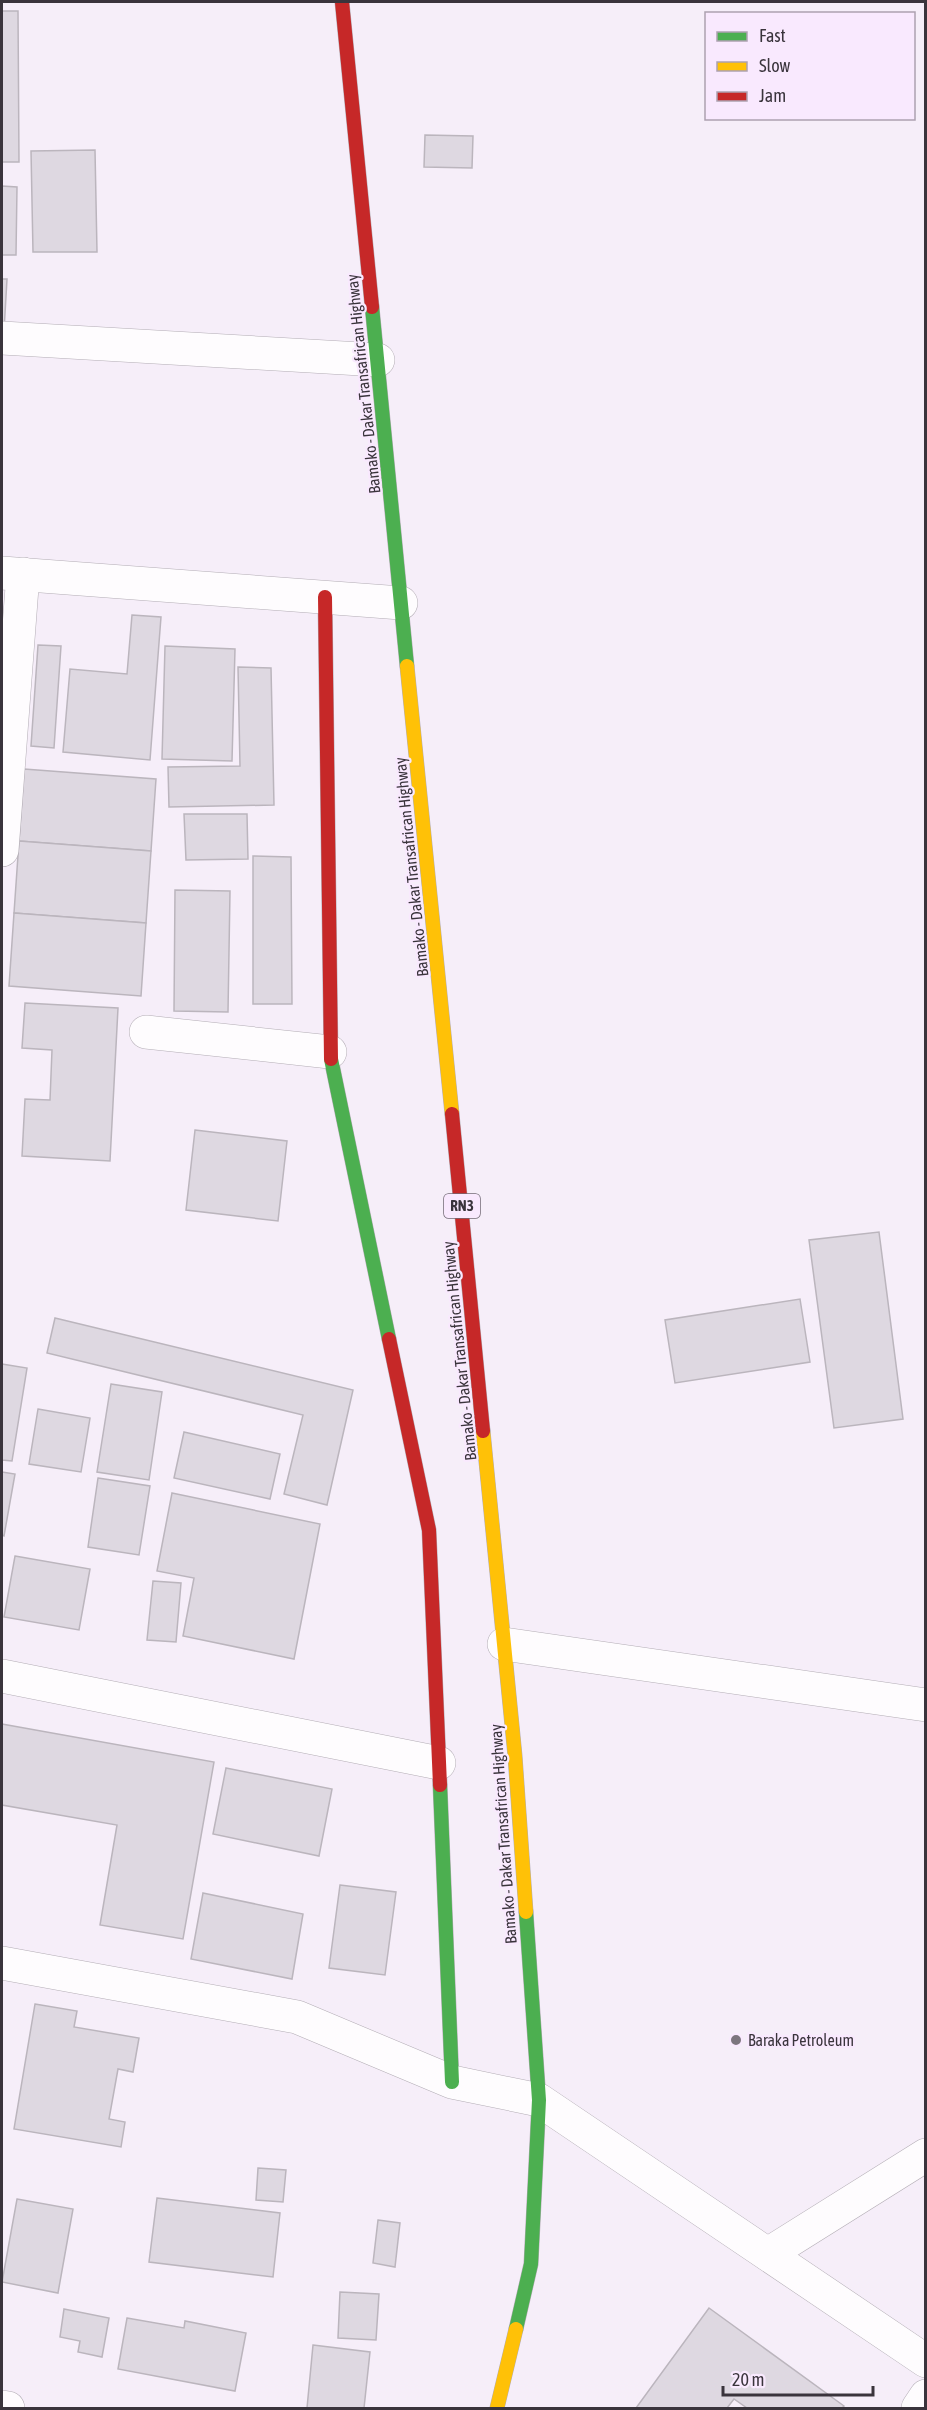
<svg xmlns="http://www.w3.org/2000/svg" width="927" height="2410" viewBox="0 0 927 2410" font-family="'Asap Condensed',sans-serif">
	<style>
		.building { fill: #ded8e1; stroke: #bbb5bd; stroke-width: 1.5 }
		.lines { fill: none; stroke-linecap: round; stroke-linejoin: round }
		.street-casing { stroke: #b3adb5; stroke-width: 34 }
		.fast-casing { stroke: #b3adb5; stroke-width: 15 }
		.slow-casing { stroke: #b3adb5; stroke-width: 15 }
		.jam-casing { stroke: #b3adb5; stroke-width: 15 }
		.street { stroke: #fefcfe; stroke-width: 33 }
		.fast { stroke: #4caf50; stroke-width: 14 }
		.slow { stroke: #ffc107; stroke-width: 14 }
		.jam { stroke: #c62828; stroke-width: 14 }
		.poi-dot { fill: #7c757e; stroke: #f9e9fe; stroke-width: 2 }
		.labels { text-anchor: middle; stroke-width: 4.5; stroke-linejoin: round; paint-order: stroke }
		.shield { fill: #f9e9fe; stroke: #736a76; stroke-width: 1.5 }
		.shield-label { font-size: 15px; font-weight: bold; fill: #3a343c }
		.street-label { font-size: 16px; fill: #3a343c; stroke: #f9e9fe }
		.poi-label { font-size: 16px; fill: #3a343c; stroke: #f9e9fe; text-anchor: start }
	</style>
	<rect width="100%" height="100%" fill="#f6eef9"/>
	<g class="building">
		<path d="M2,11H18L19,162H2Z"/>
		<path d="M425,135L473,136L472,168L424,167Z"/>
		<path d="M95,150L97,252H33L31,151Z"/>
		<path d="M2,186L17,187L16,255H2Z"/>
		<path d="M2,279H7L4,331H2Z"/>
		<path d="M132,615L161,617L150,760L63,752L70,669L127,674Z"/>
		<path d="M38,645L61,646L54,748L31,746Z"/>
		<path d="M165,646L235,649L232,761L162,759Z"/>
		<path d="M238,667L271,668L274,805L169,807L168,767L240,766Z"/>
		<path d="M24,769L156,779L151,851L19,841Z"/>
		<path d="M184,814H247L248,859L186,860Z"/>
		<path d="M19,841L151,851L146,923L14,913Z"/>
		<path d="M253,856L291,857L292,1004H253Z"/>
		<path d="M175,890L230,891L228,1012L174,1011Z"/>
		<path d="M14,913L146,923L141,996L9,986Z"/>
		<path d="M25,1003L118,1008L110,1161L22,1156L25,1099L50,1100L52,1050L22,1048Z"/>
		<path d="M195,1130L287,1141L278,1221L186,1210Z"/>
		<path d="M879,1232L903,1419L834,1428L809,1240Z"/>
		<path d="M800,1299L810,1362L675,1383L665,1320Z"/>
		<path d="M55,1318L353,1390L327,1505L284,1494L303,1415L47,1353Z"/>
		<path d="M2,1364L27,1368L12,1461L2,1460Z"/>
		<path d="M111,1384L162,1392L149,1480L97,1472Z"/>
		<path d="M38,1409L90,1418L81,1472L29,1464Z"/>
		<path d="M184,1432L280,1454L270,1499L174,1478Z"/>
		<path d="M2,1472L15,1474L4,1536L2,1535Z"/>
		<path d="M98,1478L150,1486L139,1555L88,1547Z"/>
		<path d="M172,1493L320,1524L294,1659L183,1636L194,1578L157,1571Z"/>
		<path d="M15,1556L90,1569L79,1630L4,1617Z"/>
		<path d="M153,1581L181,1583L176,1642L147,1640Z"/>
		<path d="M2,1724L214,1762L183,1939L100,1925L117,1825L2,1805Z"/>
		<path d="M226,1768L332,1789L319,1856L213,1834Z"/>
		<path d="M340,1885L396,1892L385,1975L329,1968Z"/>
		<path d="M203,1893L303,1914L292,1979L191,1959Z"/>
		<path d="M35,2004L77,2011L74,2027L139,2038L133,2072L118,2069L109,2119L125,2122L121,2147L14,2129Z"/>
		<path d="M258,2168L286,2170L283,2202L256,2200Z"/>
		<path d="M157,2198L280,2213L273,2277L149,2262Z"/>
		<path d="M17,2199L73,2209L58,2293L2,2282Z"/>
		<path d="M378,2220L400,2223L395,2267L373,2263Z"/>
		<path d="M340,2292L379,2294L376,2340L338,2338Z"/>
		<path d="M709,2308L844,2406L842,2408H747L734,2399L727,2408H636Z"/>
		<path d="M64,2309L109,2318L102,2357L78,2352L80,2341L60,2337Z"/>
		<path d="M127,2318L184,2328L185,2321L246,2333L235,2391L118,2369Z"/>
		<path d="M313,2345L370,2352L364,2408H307Z"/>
	</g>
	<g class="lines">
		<defs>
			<g id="street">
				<path d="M2,338L378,360"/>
				<path d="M2,573L401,603"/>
				<path d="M2,850L23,574"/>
				<path d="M146,1032L330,1052"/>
				<path d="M504,1644L926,1705"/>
				<path d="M2,1676L439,1763"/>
				<path d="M2,1963L297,2017L452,2082L539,2100L926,2361"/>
				<path d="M768,2254L926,2155"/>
				<path d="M2,2407L8,2408"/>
				<path d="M918,2408L926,2396"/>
			</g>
			<g id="fast">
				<path d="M372,307L407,666"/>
				<path d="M331,1059L389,1339"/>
				<path d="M440,1785L452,2082"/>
				<path d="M516,2329L531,2264L539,2100L526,1912"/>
			</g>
			<g id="slow">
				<path d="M407,666L452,1114"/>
				<path d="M483,1431L515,1756L526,1912"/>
				<path d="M497,2408L516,2329"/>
			</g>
			<g id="jam">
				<path d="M342,2L372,307"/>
				<path d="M325,597L331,1059"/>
				<path d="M452,1114L483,1431"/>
				<path d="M389,1339L429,1530L440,1785"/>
			</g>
		</defs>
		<use href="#street" class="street-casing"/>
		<use href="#fast" class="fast-casing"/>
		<use href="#slow" class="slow-casing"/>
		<use href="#jam" class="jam-casing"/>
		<use href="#street" class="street"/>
		<use href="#fast" class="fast"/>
		<use href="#slow" class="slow"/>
		<use href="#jam" class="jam"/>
	</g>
	<circle class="poi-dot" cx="736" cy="2040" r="6"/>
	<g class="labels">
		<rect class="shield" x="444" y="1194" width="36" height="24" rx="4.5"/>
		<g class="shield-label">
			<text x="462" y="1211">RN3</text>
		</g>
		<g class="street-label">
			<text transform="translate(363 384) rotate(-96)" y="6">Bamako - Dakar Transafrican Highway</text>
			<text transform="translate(411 867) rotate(-96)" y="6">Bamako - Dakar Transafrican Highway</text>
			<text transform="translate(459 1351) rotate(-96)" y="6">Bamako - Dakar Transafrican Highway</text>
			<text transform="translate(503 1834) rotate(-94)" y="6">Bamako - Dakar Transafrican Highway</text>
		</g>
		<g class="poi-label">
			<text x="748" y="2046">Baraka Petroleum</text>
		</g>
	</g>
	<rect width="927" height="2410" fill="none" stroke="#3a343c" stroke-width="6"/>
	<rect x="705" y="12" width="210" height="108" fill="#f9e9fe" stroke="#ada1b0" stroke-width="1.5"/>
	<rect x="717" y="32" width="30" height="9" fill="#4caf50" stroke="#ada1b0" stroke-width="1.5"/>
	<text x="759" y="42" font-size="18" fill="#3a343c">Fast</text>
	<rect x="717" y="62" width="30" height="9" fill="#ffc107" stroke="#ada1b0" stroke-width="1.5"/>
	<text x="759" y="72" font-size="18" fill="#3a343c">Slow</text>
	<rect x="717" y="92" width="30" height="9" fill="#c62828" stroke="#ada1b0" stroke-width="1.5"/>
	<text x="759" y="102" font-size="18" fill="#3a343c">Jam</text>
	<path d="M723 2386v9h150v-9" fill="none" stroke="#3a343c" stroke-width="3"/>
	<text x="732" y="2386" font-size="18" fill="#3a343c" stroke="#f9e9fe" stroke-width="4.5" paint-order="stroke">20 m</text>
</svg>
